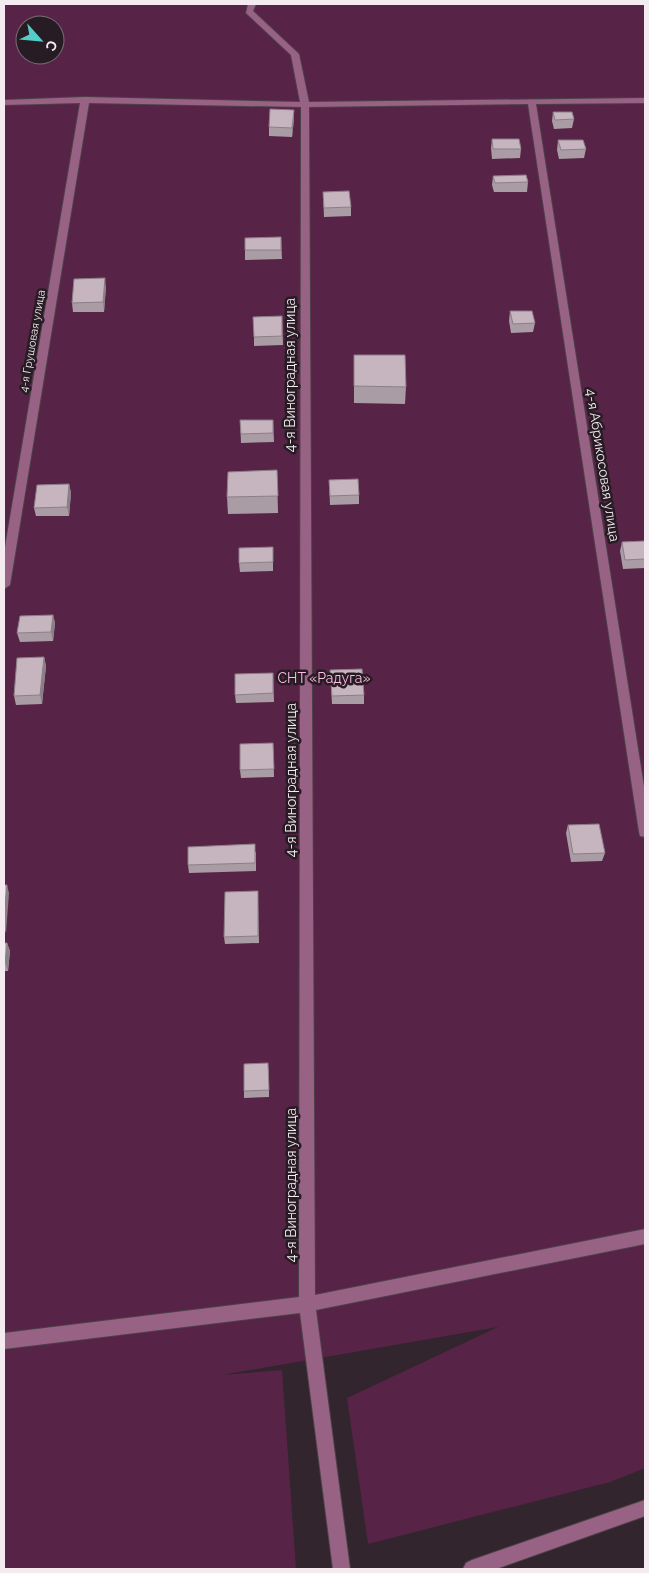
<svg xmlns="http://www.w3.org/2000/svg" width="649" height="1573" viewBox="0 0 649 1573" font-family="Raleway,sans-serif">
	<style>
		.green { fill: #572347; fill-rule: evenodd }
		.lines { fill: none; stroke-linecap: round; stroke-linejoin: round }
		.minor-casing { stroke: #4d4148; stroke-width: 2 }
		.minor { fill: #976284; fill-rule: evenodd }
		.wall { fill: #aa9ca4 }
		.shaded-wall { fill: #8b7f86 }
		.building { fill: #c6b5bf; stroke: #8b7f86 }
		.labels { text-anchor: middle; stroke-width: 5; stroke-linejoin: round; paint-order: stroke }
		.far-street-label { font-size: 11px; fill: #f3ebf0; stroke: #281c24 }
		.street-label { font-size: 14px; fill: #f3ebf0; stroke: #281c24 }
		.park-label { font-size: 14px; fill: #febde6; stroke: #281c24 }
	</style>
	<rect width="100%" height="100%" fill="#32252d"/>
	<path class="green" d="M4,4H645V1468L610,1482L368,1544L347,1398L498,1327L222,1375L282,1370L296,1569H4ZM25,25H55V55H25Z"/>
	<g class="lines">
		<defs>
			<g id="minor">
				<path d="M248,4H256L253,11L299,54L309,102L645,98V103L536,104L645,793V837L640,836L639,832L528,104L309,107L315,1295L645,1229V1244L316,1310L350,1569H333L300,1313L4,1349V1333L299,1297L301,107L89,103L10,585L4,589V553L80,103L4,105V100L85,97L300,102L291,55L246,13Z"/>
				<path d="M645,1500V1516L496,1569H463L466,1563L472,1560Z"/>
			</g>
		</defs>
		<use href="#minor" class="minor-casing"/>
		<use href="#minor" class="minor"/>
	</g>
	<g class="wall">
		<path d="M553,112L574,119L572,128L554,129L552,121Z"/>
		<path d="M294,119L292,137L269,136V127Z"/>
		<path d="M492,139L521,149L520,158L492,159L491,148Z"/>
		<path d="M558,140L586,149L584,158L559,159L557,150Z"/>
		<path d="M493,176L528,182L527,192H494L492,185Z"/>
		<path d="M323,192L351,207V216L324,217Z"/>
		<path d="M281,237L282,259L245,260V250Z"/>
		<path d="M106,287L104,312H73L72,303Z"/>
		<path d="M510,311L535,323L533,332L511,333L509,321Z"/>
		<path d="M282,316L283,345L254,346V337Z"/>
		<path d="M354,355L406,387L405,404L354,403Z"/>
		<path d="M240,420H273L274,442L241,443Z"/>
		<path d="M277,470L278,513L228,514L227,497Z"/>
		<path d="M329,480L359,495V504L330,505Z"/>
		<path d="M69,484L71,493L69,516H36L34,508Z"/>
		<path d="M645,541V568L623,569L620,551L622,542Z"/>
		<path d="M273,547V571L240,572L239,563Z"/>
		<path d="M53,615L55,623L53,641L20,642L17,633Z"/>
		<path d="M44,657L46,666L42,704L16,705L14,696Z"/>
		<path d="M330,670L364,695V704H332Z"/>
		<path d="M273,673L274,702L236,703L235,695Z"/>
		<path d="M273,743L274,777L241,778L240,770Z"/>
		<path d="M568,825L605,853L602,861L571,862L566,833Z"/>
		<path d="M256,852V871L189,873L188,865Z"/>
		<path d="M258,898L259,943L225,944L224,937Z"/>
		<path d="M4,943H7L10,951L8,971H4Z"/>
		<path d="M269,1070V1097L244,1098V1091Z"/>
	</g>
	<g class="shaded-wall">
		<path d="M294,110V119L292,137V128Z"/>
		<path d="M105,278L106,287L104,312L103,302Z"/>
		<path d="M69,484L71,493L69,516L67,507Z"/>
		<path d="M53,615L55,623L53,641L51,632Z"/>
		<path d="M44,657L46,666L42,704L40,695Z"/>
		<path d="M7,885L9,893L6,933L4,928V916Z"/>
		<path d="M7,943L10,951L8,971L5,963Z"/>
	</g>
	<g class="building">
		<path d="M270,109L294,110L292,128L269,127Z"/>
		<path d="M553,112H572L574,119L555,120Z"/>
		<path d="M492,139H519L521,149H493Z"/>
		<path d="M558,140H583L586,149L561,150Z"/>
		<path d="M526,175L528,182L495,183L493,176Z"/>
		<path d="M349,191L351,207L324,208L323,192Z"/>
		<path d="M281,237V250H245V238Z"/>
		<path d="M105,278L103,302L72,303L74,279Z"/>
		<path d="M510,311H532L535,323L513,324Z"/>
		<path d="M282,316V336L254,337L253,317Z"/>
		<path d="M354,355H405L406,387L354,386Z"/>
		<path d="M240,420H273V433L241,434Z"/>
		<path d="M277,470L278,496L227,497L228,472Z"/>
		<path d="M358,479L359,495L330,496L329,480Z"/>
		<path d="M69,484L67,507L34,508L37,485Z"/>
		<path d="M645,541V559L625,560L622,542Z"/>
		<path d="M273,547V562L239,563V548Z"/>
		<path d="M53,615L51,632L17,633L20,616Z"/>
		<path d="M44,657L40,695L14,696L17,658Z"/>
		<path d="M362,669L364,695L332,696L330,670Z"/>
		<path d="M273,673V693L235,695V674Z"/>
		<path d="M273,743L274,769L240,770V744Z"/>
		<path d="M599,824L605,853L573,854L568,825Z"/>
		<path d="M255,844V863L188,865V847Z"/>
		<path d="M4,885H7L4,916Z"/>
		<path d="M258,891V936L224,937L225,892Z"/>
		<path d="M4,943H7L5,963H4Z"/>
		<path d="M268,1063L269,1090L244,1091V1064Z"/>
	</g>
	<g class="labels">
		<g class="far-street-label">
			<text transform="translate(32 341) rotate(-80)" y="4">4-я Грушовая улица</text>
		</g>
		<g class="street-label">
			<text transform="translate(290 375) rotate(-90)" y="5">4-я Виноградная улица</text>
			<text transform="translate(603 465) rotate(81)" y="5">4-я Абрикосовая улица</text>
			<text transform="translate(291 780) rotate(-90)" y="5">4-я Виноградная улица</text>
			<text transform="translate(291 1185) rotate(-90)" y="5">4-я Виноградная улица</text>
		</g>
		<g class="park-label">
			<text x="324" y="683">СНТ «Радуга»</text>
		</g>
	</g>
	<rect width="649" height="1573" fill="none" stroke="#f3ebf0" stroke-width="10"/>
	<g transform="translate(40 40) rotate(117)"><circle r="24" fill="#281c24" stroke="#796f76"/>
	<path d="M0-4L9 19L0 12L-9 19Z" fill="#54cdc8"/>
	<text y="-8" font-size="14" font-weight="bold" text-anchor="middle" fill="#f3ebf0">С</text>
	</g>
</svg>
